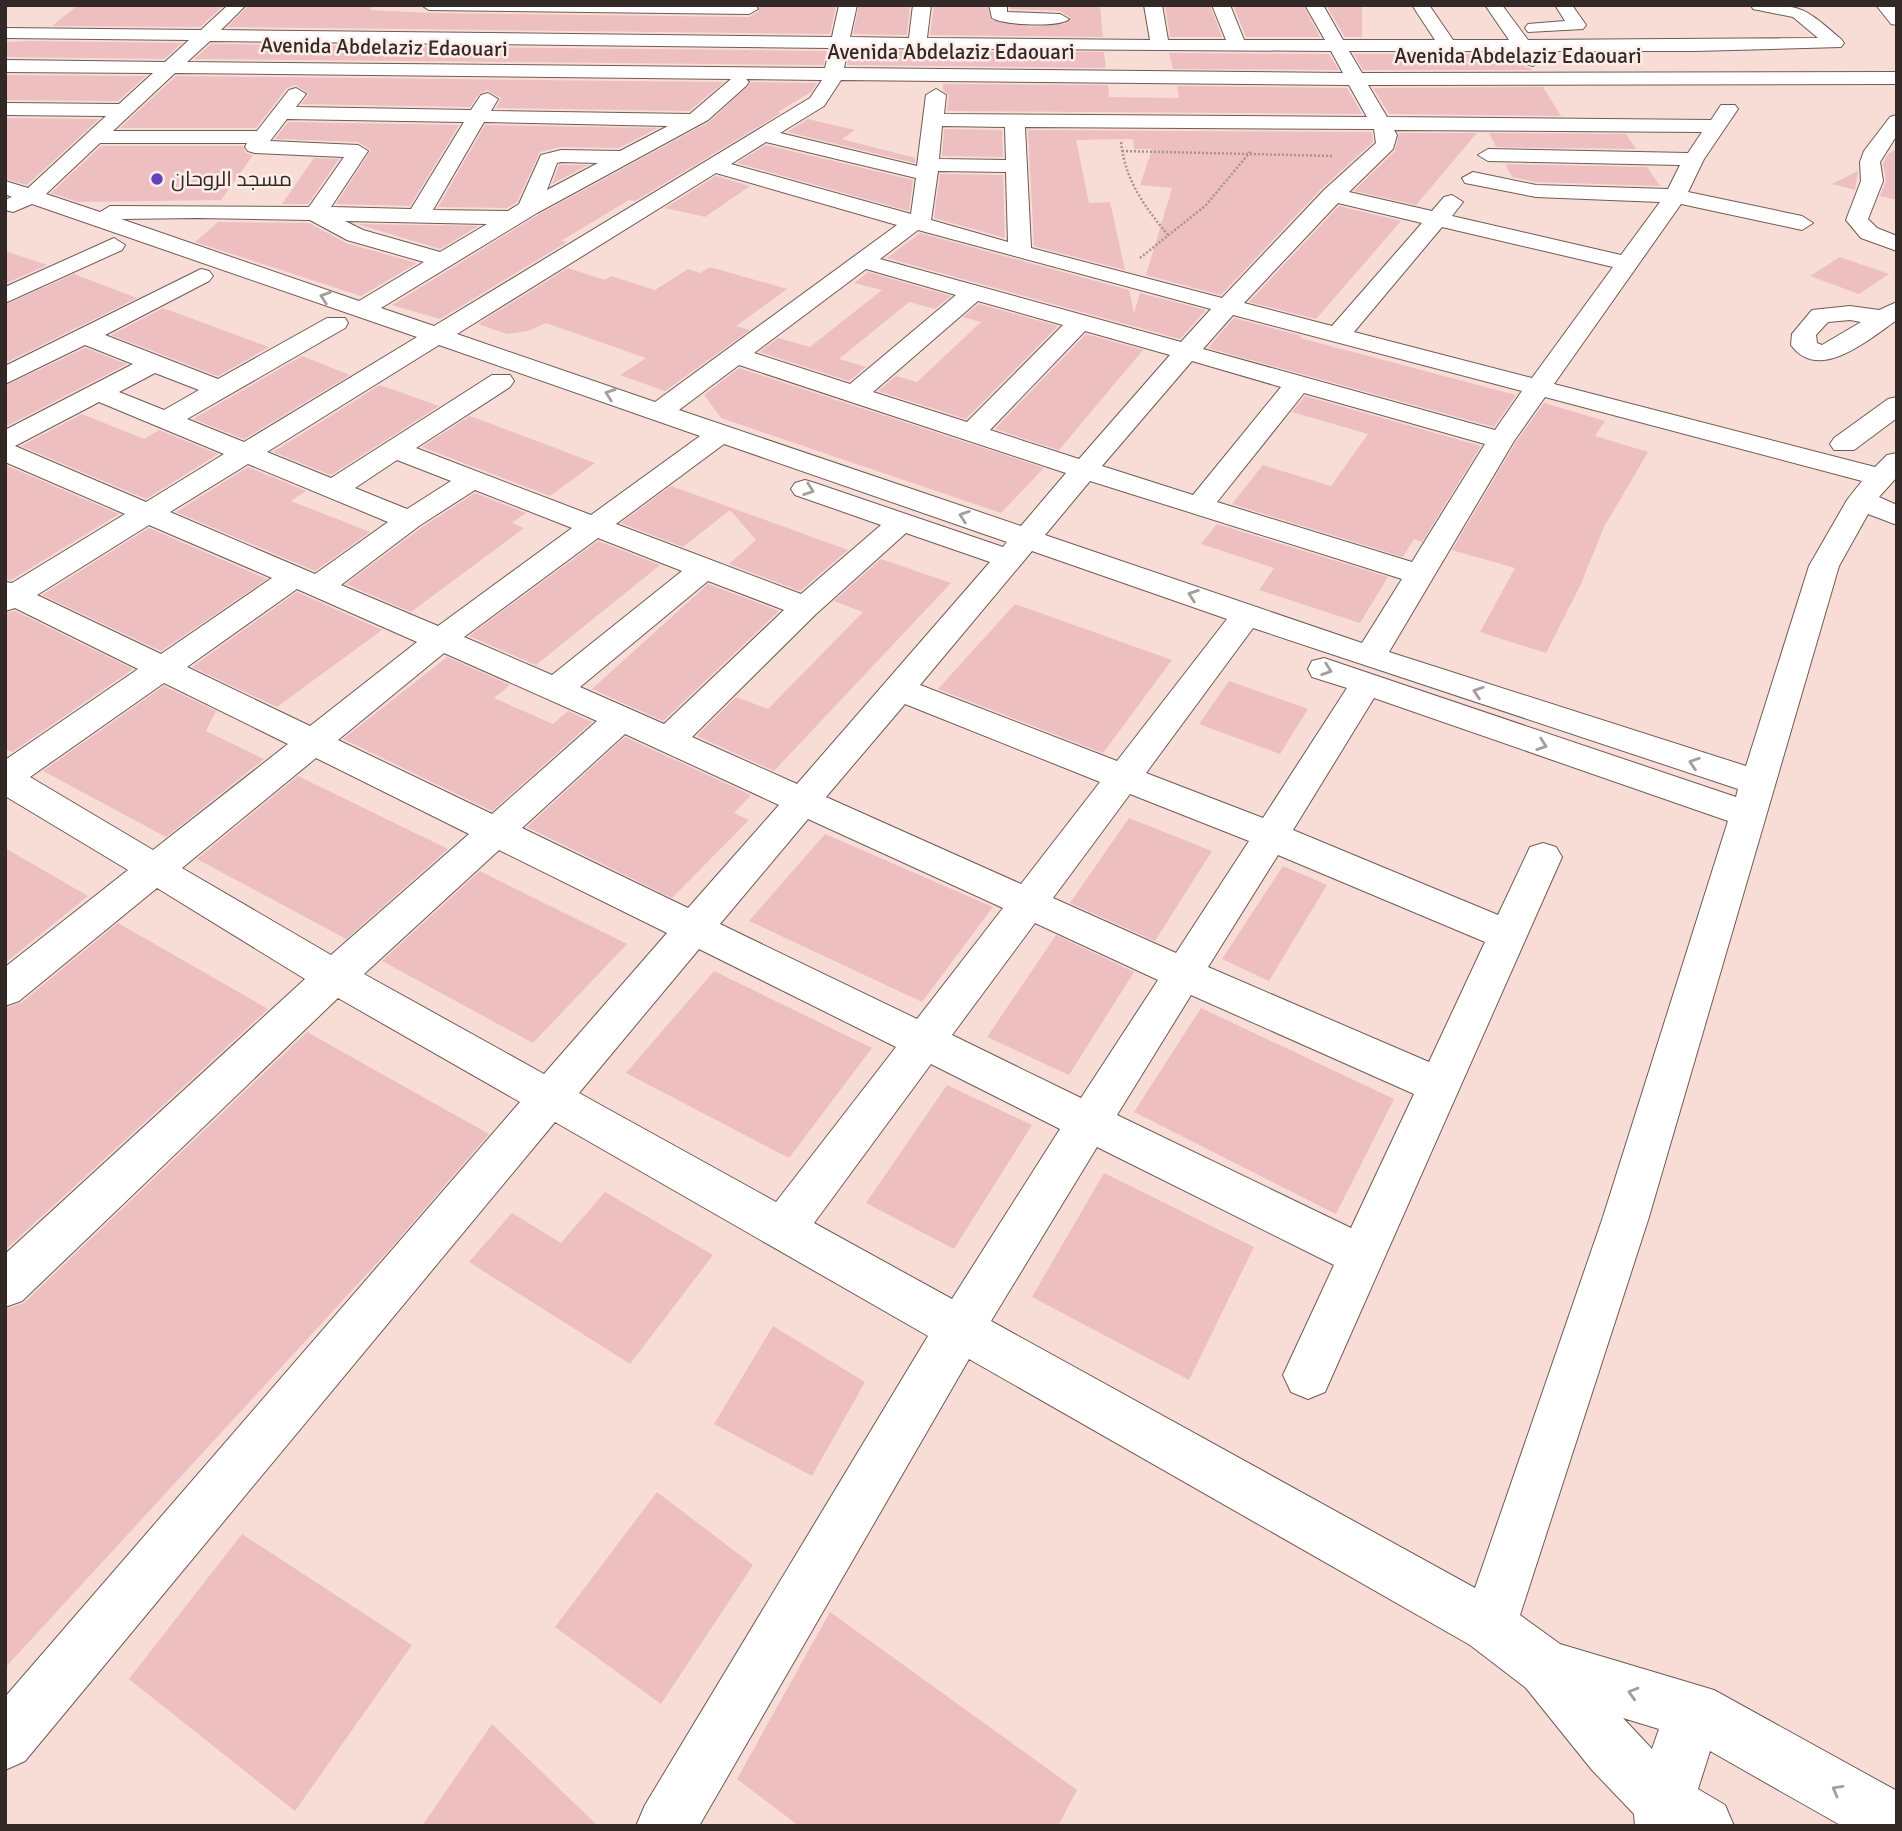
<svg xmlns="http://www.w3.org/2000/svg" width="1902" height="1831" viewBox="0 0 1902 1831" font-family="Signika,Cairo,sans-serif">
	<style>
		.building { fill: #eebfc1 }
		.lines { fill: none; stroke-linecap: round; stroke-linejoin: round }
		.minor-casing { stroke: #715b55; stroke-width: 2 }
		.path { stroke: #a8948f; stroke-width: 2.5; stroke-dasharray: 2 2; stroke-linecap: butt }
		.minor { fill: #fff; fill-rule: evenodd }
		.oneway { stroke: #a39e9d }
		.poi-dot { fill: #6342bb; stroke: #fdede8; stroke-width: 2.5 }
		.labels { text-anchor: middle; stroke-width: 5; stroke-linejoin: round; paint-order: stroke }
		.far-street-label { font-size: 21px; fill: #322826; stroke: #fdede8 }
		.far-poi-label { font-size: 21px; fill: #322826; stroke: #fdede8; text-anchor: start }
	</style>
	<rect width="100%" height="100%" fill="#f7ddd6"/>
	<g class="building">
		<path d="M78,5H224L200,27L52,26Z"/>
		<path d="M249,5H375L370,10L429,13L749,17L759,11L758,5H836L830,34L227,27Z"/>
		<path d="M859,5H910L907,35L853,34Z"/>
		<path d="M934,5H987L991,20L1031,27L1064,24L1071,18L1060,11L1010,9V5L1100,6L1103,37L930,35Z"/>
		<path d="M1184,5H1210L1222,37H1170L1165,6Z"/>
		<path d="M1233,5H1303L1320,37H1246Z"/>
		<path d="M1326,5H1362V37H1345Z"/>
		<path d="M5,42L33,41L182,43L164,59L5,57Z"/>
		<path d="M211,44L827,51L823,65L194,59Z"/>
		<path d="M850,51L1104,52L1106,68L847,65Z"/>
		<path d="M1169,53L1329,54L1339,70L1173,69Z"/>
		<path d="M1354,54H1516L1524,66L1533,70H1363Z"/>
		<path d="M5,75L146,76L118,101L5,100Z"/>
		<path d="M176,76L724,82L689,111L496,108L501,98L487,90L479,94L470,107L301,104L309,94L295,85L287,88L256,128H120Z"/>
		<path d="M752,82L817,83L811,92L778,112L781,113L635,201L629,200L561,241L567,242L440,319L392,305L538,215L709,122Z"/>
		<path d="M943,84L1108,85L1109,97L1179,98L1177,86L1347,88L1362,114L947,111L949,95L943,90Z"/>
		<path d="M1543,87L1561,116L1389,114L1373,88Z"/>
		<path d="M5,118L99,119L27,185L5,179Z"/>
		<path d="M808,119L855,130L842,139L915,158V163L787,132Z"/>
		<path d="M288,122L459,125L410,206L336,204L371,150L358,142L275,139Z"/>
		<path d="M485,125L658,128L619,148L561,147L540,152L517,202L507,208L438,207Z"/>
		<path d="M944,129L1002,130L1003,157L942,156Z"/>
		<path d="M1028,130L1372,132L1373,142L1322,188L1221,295L1146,275L1172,188L1140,185L1152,149H1134L1133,139L1076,140L1089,203L1110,202L1125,270L1034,246Z"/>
		<path d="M1399,133H1477L1416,205L1354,191L1395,151Z"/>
		<path d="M1489,133L1626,134L1636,149L1496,147Z"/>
		<path d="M766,145L913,180L909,211L737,163Z"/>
		<path d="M101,146H243L246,153L253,155L221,200L78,202L51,193Z"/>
		<path d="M1897,149V200L1880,196L1886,181L1883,163L1888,154Z"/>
		<path d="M314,158L339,159L308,204H282Z"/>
		<path d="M1505,164L1647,167L1660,186L1536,182L1512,177Z"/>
		<path d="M559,165H588L552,184Z"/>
		<path d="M1858,171L1855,190L1832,184Z"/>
		<path d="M940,174L1003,175L1005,238L934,218Z"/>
		<path d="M716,176L750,186L705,217L665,208Z"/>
		<path d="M1339,206L1401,221L1316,319L1249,302Z"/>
		<path d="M218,222L309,223L346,243L417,263L361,296L195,242Z"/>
		<path d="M357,224L478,226L440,249Z"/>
		<path d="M920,233L1129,290L1134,313L1140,293L1206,310L1180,339L887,258Z"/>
		<path d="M5,251L47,265L5,284Z"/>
		<path d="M1840,257L1889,274L1859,294L1810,276Z"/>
		<path d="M710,267L787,289L736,326L750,330L665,391L620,375L646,358L546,323L528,331L507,334L478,324L568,268L605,280L611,276L655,290L688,269L700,273Z"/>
		<path d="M868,272L951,296L935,309L909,302L839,359L866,367L849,381L760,352L778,338L810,347L882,290L854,283Z"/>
		<path d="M74,274L137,298L5,363V305Z"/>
		<path d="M979,304L1058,326L966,419L878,391L896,376L917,382L981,322L963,317Z"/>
		<path d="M163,308L269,347L218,376L111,335Z"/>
		<path d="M1234,318L1302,336L1300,338L1516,395L1494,427L1208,348Z"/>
		<path d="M1086,334L1143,350L1059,450L995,429Z"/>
		<path d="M85,348L127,364L5,427V386Z"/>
		<path d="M302,356L350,375L244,439L193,419Z"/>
		<path d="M739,368L1044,468L1001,513L721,418L704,395Z"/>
		<path d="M380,385L439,406L331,475L273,452Z"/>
		<path d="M1305,396L1481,446L1422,542L1414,539L1403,557L1232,504L1263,465L1331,486L1368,434L1292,412Z"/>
		<path d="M1544,403L1605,421L1595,436L1648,452L1604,527L1580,586L1546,653L1480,632L1515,568L1452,550L1516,442Z"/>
		<path d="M82,414L144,439L159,430L218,454L146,499L21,446Z"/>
		<path d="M470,416L595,463L550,496L422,447Z"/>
		<path d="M5,465L119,514L11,580L5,579Z"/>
		<path d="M248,467L306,491L291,501L370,532L315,571L176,512Z"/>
		<path d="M671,486L732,508L848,550L800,591L729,564L756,540L730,510L683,547L621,523Z"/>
		<path d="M475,493L526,513L512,523L524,528L411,612L346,584L421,528Z"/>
		<path d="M1217,524L1388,577L1360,623L1259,590L1274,568L1201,544Z"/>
		<path d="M149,528L267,579L161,651L42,595Z"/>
		<path d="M598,541L660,565L536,665L469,636Z"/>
		<path d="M881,559L951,583L774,771L697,736L736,697L768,709L863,612L834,601Z"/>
		<path d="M708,584L779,611L663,721L592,689Z"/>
		<path d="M297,592L382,630L277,707L192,667Z"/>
		<path d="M1015,604L1172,660L1103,753L938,689Z"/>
		<path d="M15,611L133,669L12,752L5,749V613Z"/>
		<path d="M447,657L510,685L494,698L553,724L568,711L592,722L492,811L343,739Z"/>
		<path d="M1229,681L1308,709L1280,754L1199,724Z"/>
		<path d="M164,686L216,711L206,731L264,759L166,837L43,771Z"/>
		<path d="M625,737L751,795L734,813L749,820L672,898L527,827Z"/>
		<path d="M298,776L448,849L346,939L197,859Z"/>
		<path d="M1129,818L1212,851L1155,941L1070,903Z"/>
		<path d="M825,834L993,907L922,1002L749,921Z"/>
		<path d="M5,848L88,896L5,963Z"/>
		<path d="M1283,866L1327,885L1269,981L1222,959Z"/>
		<path d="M480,871L627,944L533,1043L382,961Z"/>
		<path d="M118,923L268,1009L5,1250V1008L21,1003Z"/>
		<path d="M1056,935L1134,972L1069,1075L987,1037Z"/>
		<path d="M714,971L872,1048L789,1158L626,1073Z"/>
		<path d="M1201,1008L1394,1099L1336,1214L1134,1112Z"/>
		<path d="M307,1032L489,1134L389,1250L5,1668V1309L24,1303Z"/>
		<path d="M947,1085L1032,1125L954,1249L866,1203Z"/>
		<path d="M1104,1173L1254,1247L1189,1380L1032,1297Z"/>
		<path d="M605,1192L713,1255L630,1364L469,1262L512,1213L561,1243Z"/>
		<path d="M773,1326L865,1382L812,1476L714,1424Z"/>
		<path d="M657,1492L753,1565L661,1704L555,1627Z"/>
		<path d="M242,1534L412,1645L295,1811L129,1679Z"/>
		<path d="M830,1612L1077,1790L1058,1826H799L737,1779Z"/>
		<path d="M492,1724L598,1826H422Z"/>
	</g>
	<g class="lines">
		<defs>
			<g id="minor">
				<path d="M228,5H246L221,30L832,37L839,5H857L850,37L909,38L913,5H931L927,38L1150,40L1144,5H1162L1168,40H1226L1212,5H1230L1244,40H1325L1305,5H1323L1343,40H1435L1412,5H1429L1453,40H1509L1485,5H1502L1528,40L1818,38L1793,17L1753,9L1751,5C1803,5 1802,6 1841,39L1844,43L1841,47L1695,51H1536L1542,60L1533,66L1526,64L1517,51H1349L1362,73L1897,72V84L1368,85L1387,117L1711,120L1721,105H1735L1738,109L1704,159L1688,192L1802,216L1813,223L1802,230L1681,204L1554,384L1875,467L1887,455L1897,453V477L1879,497L1897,505V525L1868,514L1839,566L1649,1217L1520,1615L1560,1644L1714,1690L1897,1791V1826H1842L1710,1751L1698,1789L1725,1805L1734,1826H1635L1634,1814L1592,1770L1526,1688L1470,1645L969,1359L699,1826H636L645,1805L928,1336L555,1122L25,1761L5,1770V1697L520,1102L338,998L22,1301L5,1307V1254L305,979L157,888L19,1001L5,1006V967L128,870L5,796V760L138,669L15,608L5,611V582L12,583L125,514L5,462V430L133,364L85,345L5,384V366L201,269L209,271L213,276L209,281L105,335L218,379L327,318H345L348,323L345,328L187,419L244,442L417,337L32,204L13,212L5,210V200L12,197L5,194V181L28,188L106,116L5,115V103L119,104L153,73L5,72V60L165,62L189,40L5,38V28L201,30ZM210,41L830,48L825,68L187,62ZM848,48L1331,51L1343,73L844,68ZM175,73L731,79L690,114L491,111L498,99L488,93L481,95L471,110L296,107L306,94L296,88L289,90L257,131H113ZM746,79L822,80L810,98L434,326L381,308L537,213L708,120L746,86L749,82ZM841,80L1349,85L1367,117L944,114L946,95L936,89L926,95L917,166L780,133L824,106ZM287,119L464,122L411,209L331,207L368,151L358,145L270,141ZM484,122L668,126L620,151L561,150L541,155L519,204L508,211L433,210ZM942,126L1005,127L1006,160L939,159ZM1025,127L1374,129L1376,143L1324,190L1222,298L1031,248ZM1394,130L1702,132L1688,153L1488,149L1478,155L1488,161L1680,165L1668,189L1536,185L1473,172L1462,178L1465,183L1536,197L1660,202L1621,255L1452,216L1463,202L1452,195L1444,197L1432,211L1349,192L1393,149L1397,135ZM766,142L916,178L911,214L731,164ZM100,143H247L245,147L248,151L255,153L344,157L309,207L110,206L100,212L46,194ZM557,163L561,162L598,163L547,190ZM938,171L1006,172L1008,242L931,220ZM716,173L897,225L655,402L457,334ZM1338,203L1422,223L1332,326L1244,303ZM197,218L310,220L347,240L424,262L359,301L121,219ZM345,221L487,224L440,252L363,230ZM1442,227L1613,267L1532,378L1354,332ZM918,230L1211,309L1181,342L880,259ZM866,269L956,295L850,384L754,353ZM978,301L1063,325L967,422L873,392ZM1233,315L1522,391L1495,430L1203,349ZM1085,331L1170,355L1079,459L990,430ZM439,345L700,436L591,515L416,448L510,387L514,381L510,375H492L331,478L267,452ZM1192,361L1281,387L1193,495L1102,466ZM739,365L1066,473L1021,526L679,410ZM155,373L199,390L164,410L119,392ZM1304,393L1485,444L1412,562L1217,502ZM1545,397L1862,481L1847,500L1809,566L1746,766L1389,652L1514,441ZM99,402L224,454L146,502L15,446ZM724,444L1007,542L1003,547L815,483L805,480L795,483L791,489L795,495L881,525L801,594L616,524ZM397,460L451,481L407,509L355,488ZM248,464L388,522L315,574L170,512ZM1090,481L1402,579L1362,643L1045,535ZM475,490L572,528L438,626L341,585L419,526ZM149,525L272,578L161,654L37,595ZM906,533L990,562L797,784L692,737L816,614ZM598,538L682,571L552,675L464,637ZM1032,551L1227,619L1117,761L920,685ZM708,581L784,610L664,724L580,687ZM297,589L417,642L310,726L187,667ZM1253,628L1738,789L1736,797L1324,658L1312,661L1308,669L1312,677L1347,688L1263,818L1146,773ZM444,653L597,721L492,814L338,740ZM164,683L288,744L153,850L30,777ZM1374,698L1728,821L1603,1217L1475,1588L991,1321L1097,1147L1334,1265L1283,1375L1291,1392L1308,1399L1325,1392L1562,857L1556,847L1543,843L1530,847L1498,915L1293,830ZM905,704L1100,782L1021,884L826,797ZM625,734L779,805L688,908L522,828ZM316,758L469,834L331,955L182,868ZM1130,794L1249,841L1176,953L1053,898ZM808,819L1003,908L917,1019L720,924ZM499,850L667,933L544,1074L364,974ZM1278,855L1485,942L1429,1062L1208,967ZM1035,923L1158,980L1081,1098L952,1035ZM699,949L896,1047L776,1202L579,1093ZM1191,995L1414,1094L1351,1228L1117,1115ZM931,1064L1060,1129L952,1299L814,1223ZM1623,1718L1659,1729L1652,1749Z"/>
				<path d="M421,5H755L758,9L749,14L429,10Z"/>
				<path d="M989,5H1007V12L1060,14L1069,19C1060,28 1003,25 992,18Z"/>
				<path d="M1555,5H1572L1586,25L1583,29L1528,32L1525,28L1528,24L1565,21Z"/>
				<path d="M1876,5H1894L1897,9V25L1891,24Z"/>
				<path d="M1897,115V135L1880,162L1883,181L1868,219L1877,228L1897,236V251L1861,238L1846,220L1861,181L1860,162L1864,151L1890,117Z"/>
				<path d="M114,238L125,245L122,250L5,303V287Z"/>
				<path d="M1897,302V320C1870,338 1819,384 1791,345L1792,334L1812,310L1850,306L1879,310ZM1850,320L1861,322L1822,345L1817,343L1816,335L1828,322Z"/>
				<path d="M1897,397V418L1854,450H1834L1830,444L1834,438L1888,399Z"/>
			</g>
		</defs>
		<use href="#minor" class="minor-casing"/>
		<g class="path">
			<path d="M1121,142C1125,180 1144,206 1168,235"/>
			<path d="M1122,151L1334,156"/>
			<path d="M1140,258L1206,205L1251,151"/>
		</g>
		<use href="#minor" class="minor"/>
	</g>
	<defs><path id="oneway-chevron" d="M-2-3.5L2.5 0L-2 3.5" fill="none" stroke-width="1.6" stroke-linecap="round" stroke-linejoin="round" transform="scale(1.75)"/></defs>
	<g class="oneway">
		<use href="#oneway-chevron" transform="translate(325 297) rotate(-161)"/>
		<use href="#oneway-chevron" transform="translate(610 394) rotate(-161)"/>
		<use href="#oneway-chevron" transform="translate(809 490) rotate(20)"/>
		<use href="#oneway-chevron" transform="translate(964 516) rotate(-161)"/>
		<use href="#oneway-chevron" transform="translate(1193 595) rotate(-161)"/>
		<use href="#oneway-chevron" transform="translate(1327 670) rotate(19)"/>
		<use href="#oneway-chevron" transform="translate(1478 692) rotate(-162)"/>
		<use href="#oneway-chevron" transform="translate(1542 745) rotate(19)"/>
		<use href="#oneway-chevron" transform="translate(1694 763) rotate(-162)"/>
		<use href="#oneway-chevron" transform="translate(1633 1693) rotate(-164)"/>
		<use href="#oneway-chevron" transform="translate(1837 1790) rotate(-151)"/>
	</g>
	<circle class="poi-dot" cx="157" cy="179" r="7"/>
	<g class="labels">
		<g class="far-street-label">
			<text transform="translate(384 47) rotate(1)" y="7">Avenida Abdelaziz Edaouari</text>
			<text x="951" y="59">Avenida Abdelaziz Edaouari</text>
			<text x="1518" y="63">Avenida Abdelaziz Edaouari</text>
		</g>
		<g class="far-poi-label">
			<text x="171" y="186">مسجد الروحان</text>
		</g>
	</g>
	<rect width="1902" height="1831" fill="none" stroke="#322826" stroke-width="14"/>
</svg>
